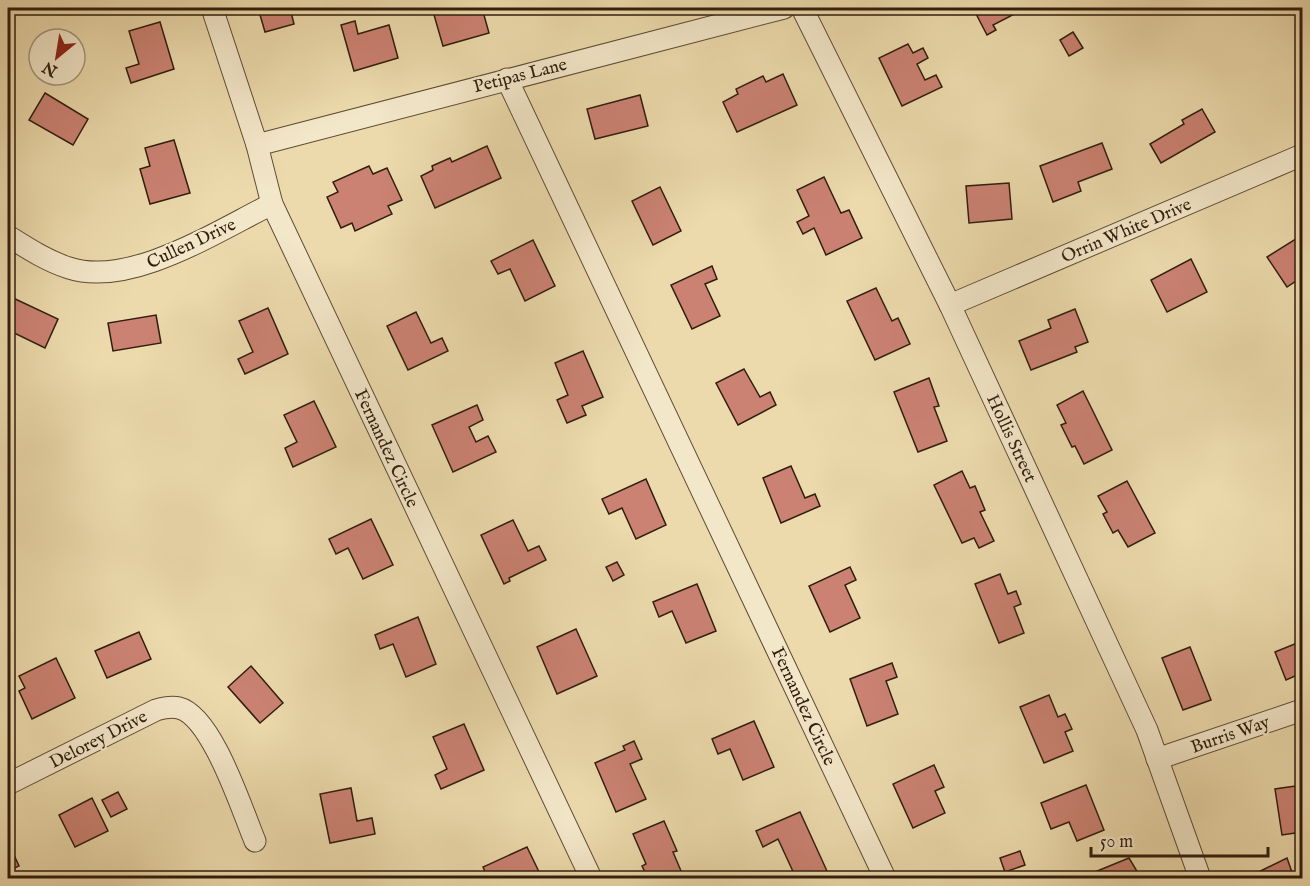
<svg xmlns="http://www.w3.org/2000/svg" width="1310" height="886" viewBox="0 0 1310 886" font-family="'IM FELL English',serif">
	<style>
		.building { fill: #cb8273; stroke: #301e0d; stroke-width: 1.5 }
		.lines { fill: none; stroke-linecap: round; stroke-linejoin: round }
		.minor-casing { stroke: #5f4d35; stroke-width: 23 }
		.minor { stroke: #f3e7c9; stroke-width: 21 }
		.labels { text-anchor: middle; stroke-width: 4.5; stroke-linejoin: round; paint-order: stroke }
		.street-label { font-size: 18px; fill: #301e0d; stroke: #f3e7c9 }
	</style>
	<rect width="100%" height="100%" fill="#ecdaac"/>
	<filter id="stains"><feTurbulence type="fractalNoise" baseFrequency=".00333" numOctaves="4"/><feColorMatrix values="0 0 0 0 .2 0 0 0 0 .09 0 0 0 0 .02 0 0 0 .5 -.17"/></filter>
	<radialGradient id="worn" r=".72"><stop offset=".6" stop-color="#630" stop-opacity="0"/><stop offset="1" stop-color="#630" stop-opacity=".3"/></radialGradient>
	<g class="building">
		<path d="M258,8H290L294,24L265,32Z"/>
		<path d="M432,8H445L446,10L482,8L489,33L443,46Z"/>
		<path d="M563,8H581L564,13Z"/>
		<path d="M973,8H1026L993,25L996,30L987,35Z"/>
		<path d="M355,21L358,34L389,25L398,58L354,71L341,25Z"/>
		<path d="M160,22L174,69L131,83L126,68L139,64L129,31Z"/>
		<path d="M1073,32L1083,48L1069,56L1060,40Z"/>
		<path d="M908,44L913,53L923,48L928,58L917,64L925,80L936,75L942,87L902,106L879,58Z"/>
		<path d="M783,74L797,105L737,132L723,102L738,94L736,89L763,76L766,82Z"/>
		<path d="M45,93L88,119L73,145L29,120Z"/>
		<path d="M640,95L648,126L595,139L587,109Z"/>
		<path d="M1202,109L1215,132L1161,163L1150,144L1184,124L1182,120Z"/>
		<path d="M174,140L190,193L150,204L140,169L150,166L145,148Z"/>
		<path d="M1102,143L1112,169L1078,182L1081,191L1053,202L1040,166Z"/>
		<path d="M487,146L501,178L435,208L421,176L433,170L432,166L450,158L452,162Z"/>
		<path d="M369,166L373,174L387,168L402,200L388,206L392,214L355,231L352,223L341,228L327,197L338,192L333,182Z"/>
		<path d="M824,177L841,213L849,210L862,238L826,255L814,228L803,234L797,222L809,216L797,190Z"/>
		<path d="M1009,183L1012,219L969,223L966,186Z"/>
		<path d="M660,187L681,231L653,245L632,201Z"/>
		<path d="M1302,235V277L1287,287L1267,257Z"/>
		<path d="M533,240L555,286L525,301L510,269L498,274L491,261Z"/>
		<path d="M1191,259L1207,292L1167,312L1151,280Z"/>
		<path d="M712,266L717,279L705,284L720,316L692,329L671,285Z"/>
		<path d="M876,288L892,321L898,318L910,344L875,360L847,301Z"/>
		<path d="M11,297L58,319L45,348L8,330V305Z"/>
		<path d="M268,308L288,354L245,374L238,359L253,352L239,321Z"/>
		<path d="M1075,309L1088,342L1075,347L1077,352L1031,370L1019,341L1051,328L1048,320Z"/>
		<path d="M416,312L431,343L442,338L448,351L408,370L387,326Z"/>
		<path d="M156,315L161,343L113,351L108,323Z"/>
		<path d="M583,351L603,397L582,406L586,415L567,423L557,400L568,395L555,363Z"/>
		<path d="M744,369L760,397L770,392L776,405L738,425L716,383Z"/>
		<path d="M929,378L939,406L934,407L947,441L918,452L894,392Z"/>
		<path d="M1083,391L1112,450L1084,464L1075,446L1072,447L1061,425L1066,423L1057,405Z"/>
		<path d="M314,401L336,447L293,467L285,448L297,442L284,415Z"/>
		<path d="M477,405L483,420L469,427L476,442L488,436L496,452L453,472L432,425Z"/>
		<path d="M791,466L805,498L815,494L820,506L781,523L763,478Z"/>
		<path d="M962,471L970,488L975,486L985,510L980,512L994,541L979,548L974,538L962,543L934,485Z"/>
		<path d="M646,479L666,525L636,539L622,508L609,514L602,499Z"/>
		<path d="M1127,481L1155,533L1128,547L1118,530L1113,533L1103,514L1107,512L1098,496Z"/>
		<path d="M371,519L393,565L363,579L348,548L336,554L329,539Z"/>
		<path d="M513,520L528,551L539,546L546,560L509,578L510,581L504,584L481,535Z"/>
		<path d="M617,562L624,575L613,581L606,567Z"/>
		<path d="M850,567L856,580L845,585L860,618L830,632L809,586Z"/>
		<path d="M1000,574L1008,594L1016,591L1021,604L1014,607L1024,633L999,643L975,584Z"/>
		<path d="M697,584L716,631L686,643L672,611L659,617L653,602Z"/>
		<path d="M418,617L436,664L406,677L393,644L380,649L375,635Z"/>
		<path d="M576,629L597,676L557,694L537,647Z"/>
		<path d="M139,632L151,659L107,678L95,651Z"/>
		<path d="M1302,641V673L1286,680L1275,652Z"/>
		<path d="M1190,647L1211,700L1183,710L1162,658Z"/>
		<path d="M56,658L75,698L32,719L19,691L25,688L19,676Z"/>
		<path d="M892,663L897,677L886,681L898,714L867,726L850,679Z"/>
		<path d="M251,666L283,703L260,723L228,687Z"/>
		<path d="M1049,695L1058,717L1065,714L1072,729L1065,732L1073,751L1044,763L1020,707Z"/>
		<path d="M754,721L774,767L743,780L730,749L718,754L712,739Z"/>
		<path d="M464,724L484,770L441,789L435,775L447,769L433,737Z"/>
		<path d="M634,741L642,759L630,764L646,799L616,812L595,763L625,750L623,746Z"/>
		<path d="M934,765L944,787L935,791L945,813L913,828L893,784Z"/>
		<path d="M1086,785L1104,830L1077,841L1069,822L1051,829L1041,803Z"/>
		<path d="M1302,785V832L1282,835L1275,789Z"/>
		<path d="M351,788L357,821L372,818L375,834L330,843L320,794Z"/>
		<path d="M118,792L127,809L111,817L102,800Z"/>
		<path d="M92,798L108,831L75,847L59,815Z"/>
		<path d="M800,812L827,871L811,878H796L778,839L763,847L756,831Z"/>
		<path d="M664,821L677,851L673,852L684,878H648L642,866L646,864L633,834Z"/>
		<path d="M8,842L19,866L8,871Z"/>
		<path d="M527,847L542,878H504L503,875L488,878L483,867Z"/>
		<path d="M1020,851L1025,865L1005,872L1000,858Z"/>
		<path d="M1129,858L1141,878H1092L1090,874Z"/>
		<path d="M1287,858L1293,875L1283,878H1246Z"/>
	</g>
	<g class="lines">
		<defs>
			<g id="minor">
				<path d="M212,8L257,145L272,204L591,878"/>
				<path d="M802,8L950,305L1147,730L1200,878"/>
				<path d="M507,79L885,878"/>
				<path d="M257,145L784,8"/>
				<path d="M8,236C27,248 47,261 69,268C130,288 217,231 272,204"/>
				<path d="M950,305L1302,155"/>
				<path d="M1157,759L1302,710"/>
				<path d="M8,784L156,710C163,708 171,706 179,708C212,716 242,810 255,841"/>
			</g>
		</defs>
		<use href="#minor" class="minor-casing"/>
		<use href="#minor" class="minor"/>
	</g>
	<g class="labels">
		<g class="street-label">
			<text transform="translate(520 75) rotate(-14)" y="6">Petipas Lane</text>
			<text transform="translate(1126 230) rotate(-23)" y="6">Orrin White Drive</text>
			<text transform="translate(191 243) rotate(-25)" y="6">Cullen Drive</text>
			<text transform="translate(1012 438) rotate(65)" y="6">Hollis Street</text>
			<text transform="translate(387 448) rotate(65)" y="6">Fernandez Circle</text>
			<text transform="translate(804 706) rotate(65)" y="6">Fernandez Circle</text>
			<text transform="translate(1230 734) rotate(-19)" y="6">Burris Way</text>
			<text transform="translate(98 739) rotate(-27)" y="6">Delorey Drive</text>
		</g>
	</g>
	<rect width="1310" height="886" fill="none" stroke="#ecdaac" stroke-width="30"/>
	<rect x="9" y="9" width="1292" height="868" fill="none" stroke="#301e0d" stroke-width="3"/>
	<rect x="15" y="15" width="1280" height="856" fill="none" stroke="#301e0d" stroke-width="1.5"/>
	<g transform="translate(57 57) rotate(210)"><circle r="28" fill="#f3e7c9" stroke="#a5977e" stroke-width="1.5"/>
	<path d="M0-4.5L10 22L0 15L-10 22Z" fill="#8f2418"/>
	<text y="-9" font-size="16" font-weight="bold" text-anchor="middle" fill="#301e0d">N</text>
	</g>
	<path d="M1091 847v9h177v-9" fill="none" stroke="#301e0d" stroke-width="3"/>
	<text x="1100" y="847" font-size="18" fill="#301e0d" stroke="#f3e7c9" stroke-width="4.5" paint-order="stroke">50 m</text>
	<rect width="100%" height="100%" filter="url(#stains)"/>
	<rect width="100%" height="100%" fill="url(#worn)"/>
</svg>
